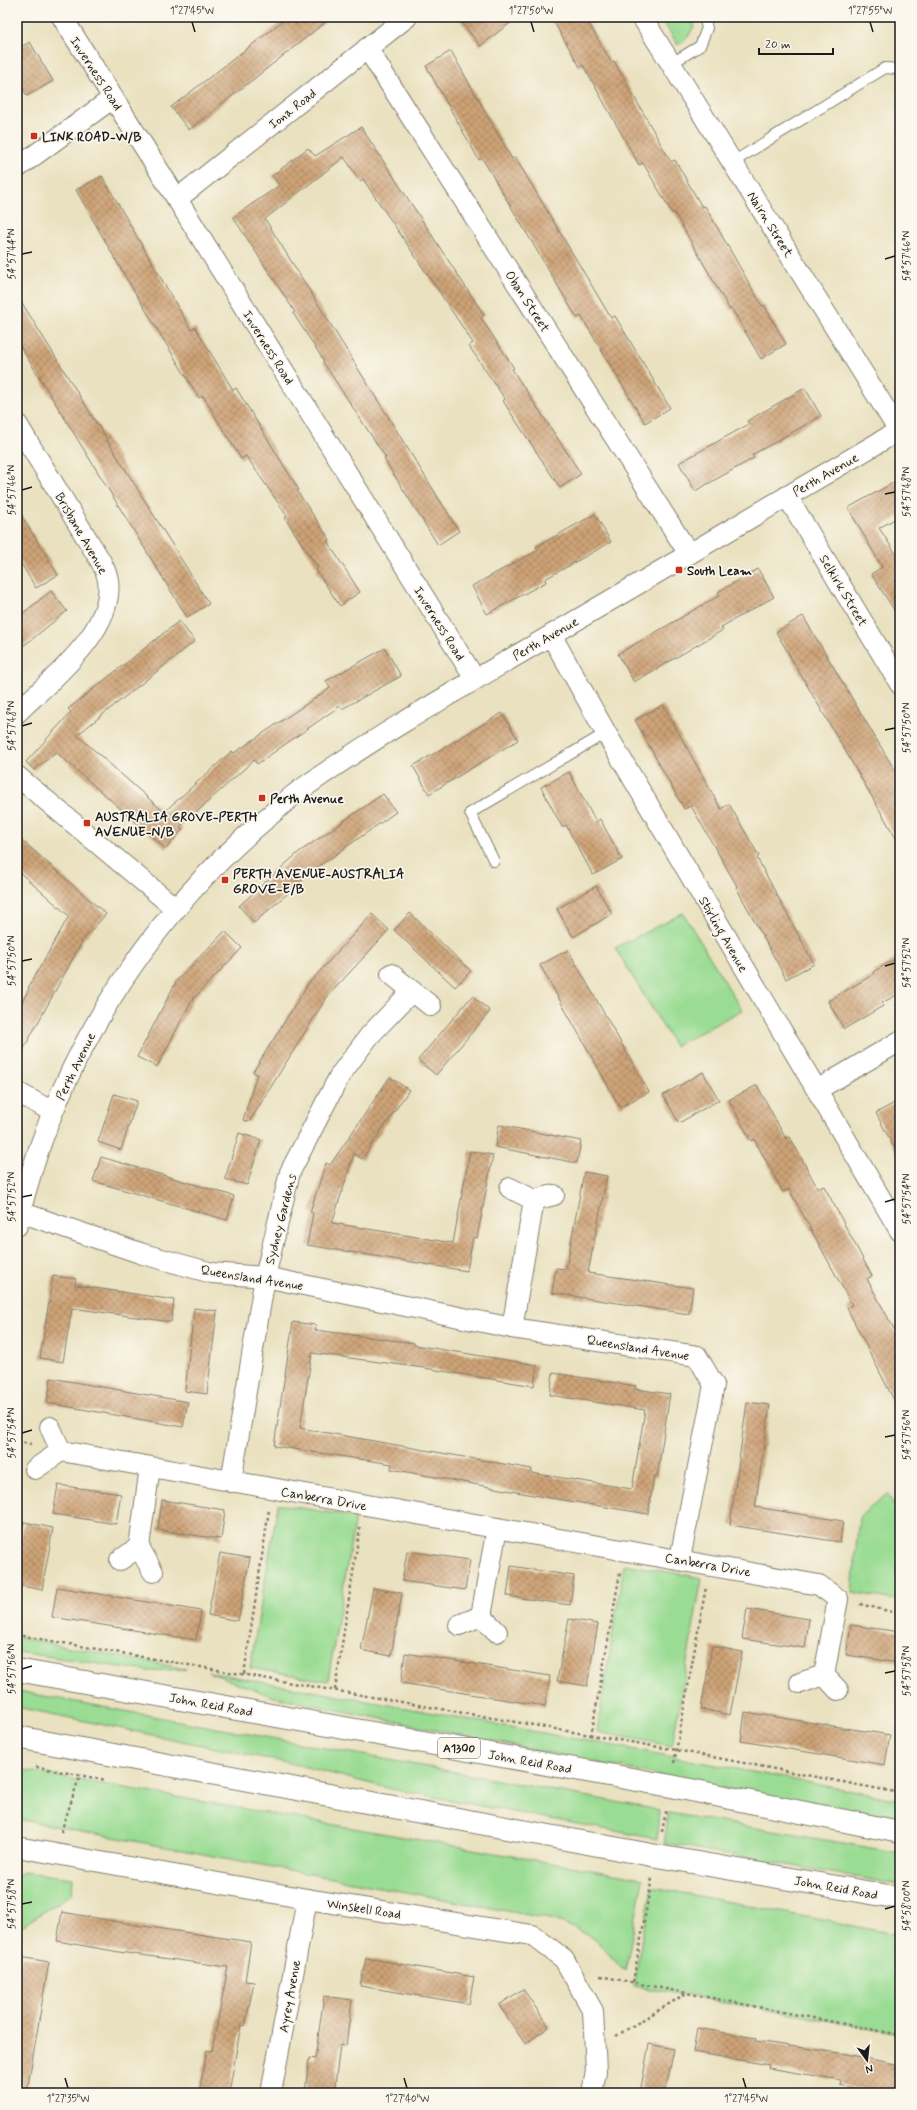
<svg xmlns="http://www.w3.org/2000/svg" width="917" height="2110" viewBox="0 0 917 2110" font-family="Mynerve,sans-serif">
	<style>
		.green { fill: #9adc93; stroke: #5b7c58 }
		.building { fill: url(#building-cross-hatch) }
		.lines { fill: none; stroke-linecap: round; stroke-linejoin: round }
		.service-casing { stroke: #827e6e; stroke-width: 12 }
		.minor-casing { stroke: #827e6e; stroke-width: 22 }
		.trunk-casing { stroke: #827e6e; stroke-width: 24 }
		.path { stroke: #827e6e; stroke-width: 2.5; stroke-dasharray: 3 3; stroke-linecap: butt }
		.service { stroke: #fff; stroke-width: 10 }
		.minor { stroke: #fff; stroke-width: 20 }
		.trunk { stroke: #fff; stroke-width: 22 }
		.ticks { fill: none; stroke: #1c1c1c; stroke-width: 1.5 }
		.poi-dot { fill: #c8321e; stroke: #fbf7ec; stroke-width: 1.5 }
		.labels { text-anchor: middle; stroke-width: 3.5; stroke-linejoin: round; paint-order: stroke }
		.shield { fill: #fbf7ec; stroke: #5f5e5a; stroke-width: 1 }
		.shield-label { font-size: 12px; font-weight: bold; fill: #1c1c1c }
		.street-label { font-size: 13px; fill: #1c1c1c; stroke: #fbf7ec }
		.poi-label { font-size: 13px; font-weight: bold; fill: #1c1c1c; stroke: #fbf7ec; text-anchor: start }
		.neatline { fill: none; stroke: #1c1c1c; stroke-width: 1.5 }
		.ticks-label { font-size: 10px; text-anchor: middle; fill: #1c1c1c }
	</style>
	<defs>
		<pattern id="building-cross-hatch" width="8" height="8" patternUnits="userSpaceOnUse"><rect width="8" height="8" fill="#cea377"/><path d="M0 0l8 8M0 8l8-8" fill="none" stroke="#a68461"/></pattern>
	</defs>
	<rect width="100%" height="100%" fill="#fbf7ec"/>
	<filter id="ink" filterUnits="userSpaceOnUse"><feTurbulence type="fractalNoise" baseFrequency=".025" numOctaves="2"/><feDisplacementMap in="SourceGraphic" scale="8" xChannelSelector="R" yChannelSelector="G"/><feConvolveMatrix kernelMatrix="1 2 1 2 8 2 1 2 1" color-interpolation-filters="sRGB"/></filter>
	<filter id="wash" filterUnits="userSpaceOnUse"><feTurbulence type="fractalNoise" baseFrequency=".012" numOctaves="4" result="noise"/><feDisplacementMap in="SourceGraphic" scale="16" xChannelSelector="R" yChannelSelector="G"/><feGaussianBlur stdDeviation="0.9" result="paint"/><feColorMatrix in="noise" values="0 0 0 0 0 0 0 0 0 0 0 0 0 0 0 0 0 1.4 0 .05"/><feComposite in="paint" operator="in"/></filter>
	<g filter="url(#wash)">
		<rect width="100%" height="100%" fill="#e9e1bf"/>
		<g class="green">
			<path d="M662,17H692L694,26L688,37L678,45L661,18Z"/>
			<path d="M683,913L742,1010L675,1046L615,948Z"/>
			<path d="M887,1494L900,1514V1601L852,1592L859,1517Z"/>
			<path d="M278,1504L355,1517L328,1681L250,1668Z"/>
			<path d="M624,1564L702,1578L672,1746L597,1732Z"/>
			<path d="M17,1638H22L186,1669L148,1671L17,1652Z"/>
			<path d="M208,1672L642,1751L900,1800V1820L751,1794L274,1697Z"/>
			<path d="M17,1691L659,1810L657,1839L391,1789L302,1766L17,1707Z"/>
			<path d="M17,1769L643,1879L625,1972L596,1940L560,1921L17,1819Z"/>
			<path d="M669,1813L900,1853V1885L664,1843Z"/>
			<path d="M25,1872L73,1878L72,1894L17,1929V1875Z"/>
			<path d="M652,1887L900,1935V2033L633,1986Z"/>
		</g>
		<g id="blocks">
			<g class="building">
				<path d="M288,17H332L189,130L171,107Z"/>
				<path d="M458,17H518L480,46Z"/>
				<path d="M551,17H585L611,62L614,61L671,162L675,160L702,207L705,206L762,306L764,305L786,344L761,359L732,309L730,310L674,212L672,213L643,163L639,165L583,65L580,67Z"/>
				<path d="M30,42L53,81L27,96L17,78V49Z"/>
				<path d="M451,51L512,159L515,157L611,318L615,316L670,408L645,423L581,316L577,318L482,158L479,160L426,66Z"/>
				<path d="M361,127L484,315L481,318L514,368L512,369L581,474L560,488L503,401L505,399L469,346L473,343L440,293L363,179L360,181L344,157L265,219L459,531L438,545L384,459L386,458L323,362L324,361L293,313L295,312L233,217L280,185L272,176L308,148L315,156Z"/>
				<path d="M102,176L191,330L195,327L233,390L236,388L299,490L297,491L330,540L327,541L360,592L340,606L316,570L318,568L285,518L287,516L266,485L246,456L241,459L203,396L199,398L125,276L76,190Z"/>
				<path d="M17,295L209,604L187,617L17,341Z"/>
				<path d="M805,388L821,416L752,455L754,458L695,491L679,463L749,424L747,421Z"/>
				<path d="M900,479V516L879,528L898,557L900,556V619L871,574L882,567L848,508Z"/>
				<path d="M17,508L58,575L36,588L17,557Z"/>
				<path d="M595,514L611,542L545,579L546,582L487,614L472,586L538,550L536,547Z"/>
				<path d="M758,569L774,597L721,627L723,630L634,682L618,654L720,595L718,592Z"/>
				<path d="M51,591L67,611L17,651V618Z"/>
				<path d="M803,616L900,779V845L776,632Z"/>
				<path d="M179,621L195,641L77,735L164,812L232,751L234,753L330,688L326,681L385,648L401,676L342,709L340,706L257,764L254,760L180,827L183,829L166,849L56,752L34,770L26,762L71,712L68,709Z"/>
				<path d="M663,705L721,809L729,804L759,856L757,858L814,964L786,979L736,887L737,886L691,806L684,809L635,720Z"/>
				<path d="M502,713L518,740L429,794L413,766Z"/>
				<path d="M569,772L596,822L600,819L622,859L593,875L566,825L562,827L541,787Z"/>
				<path d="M383,794L396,812L315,869L254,923L239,906L299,852Z"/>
				<path d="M17,836L106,914L83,940L17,1061V1011L29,989L28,988L69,916L17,870Z"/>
				<path d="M596,886L612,914L573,937L557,909Z"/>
				<path d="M410,913L471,971L455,987L394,930Z"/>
				<path d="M372,914L389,930L327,997L249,1122L243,1120L257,1074L253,1072L308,984Z"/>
				<path d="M225,931L242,948L192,1000L157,1067L137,1057L177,980Z"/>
				<path d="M568,950L649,1092L620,1107L540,965Z"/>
				<path d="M900,956V993L882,1003L883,1006L844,1029L828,1001L874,974L873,972Z"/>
				<path d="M472,996L490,1011L436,1075L418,1060Z"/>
				<path d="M703,1072L719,1100L679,1123L663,1095Z"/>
				<path d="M390,1077L409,1090L362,1159L354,1154L332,1223L453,1243L470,1151L493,1155L477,1238L473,1237L467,1271L307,1245L313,1213L310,1212L326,1163L330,1165Z"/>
				<path d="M757,1085L786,1139L790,1137L818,1189L824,1186L872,1276L867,1279L900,1340V1412L847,1308L852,1305L789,1189L783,1192L754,1139L751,1141L729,1100Z"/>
				<path d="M114,1094L137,1101L121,1150L98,1142Z"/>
				<path d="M900,1100V1159L876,1113Z"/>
				<path d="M499,1125L581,1141L577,1163L495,1147Z"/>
				<path d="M239,1133L261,1140L247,1185L225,1179Z"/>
				<path d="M101,1157L234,1196L227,1220L93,1181Z"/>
				<path d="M584,1172L607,1176L588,1273L693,1288L689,1314L552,1293L556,1268L566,1269Z"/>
				<path d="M53,1276L76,1279L75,1285L174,1300L171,1322L72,1308L63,1362L40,1358Z"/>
				<path d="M194,1308L217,1311L207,1394L185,1391Z"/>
				<path d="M293,1322L316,1325L315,1330L414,1343V1345L537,1365L534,1386L424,1368L312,1353L300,1428L532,1469L531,1473L632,1489L645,1410L550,1395L553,1373L636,1386L635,1389L670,1394L657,1477L654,1476L648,1514L539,1496L391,1469L392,1464L274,1446Z"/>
				<path d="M51,1378L188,1402L183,1427L47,1403Z"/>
				<path d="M747,1402L770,1405L755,1507L843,1521L840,1542L730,1525Z"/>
				<path d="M58,1485L121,1494L116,1524L53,1514Z"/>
				<path d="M162,1500L225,1510L221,1539L158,1530Z"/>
				<path d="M24,1522L53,1528L42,1590L17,1585V1557Z"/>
				<path d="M407,1551L470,1560L465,1590L402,1581Z"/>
				<path d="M220,1553L250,1558L238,1621L208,1615Z"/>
				<path d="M511,1566L574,1576L570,1605L507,1596Z"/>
				<path d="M57,1587L201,1611L196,1640L52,1617Z"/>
				<path d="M373,1588L402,1593L391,1656L361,1650Z"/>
				<path d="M747,1609L809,1619L805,1648L742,1639Z"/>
				<path d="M569,1619L598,1624L587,1686L557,1681Z"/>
				<path d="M851,1625L900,1632V1663L846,1655Z"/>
				<path d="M712,1646L742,1652L730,1715L701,1709Z"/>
				<path d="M405,1653L550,1676L545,1706L401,1683Z"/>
				<path d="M745,1712L890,1735L885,1765L741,1741Z"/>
				<path d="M62,1912L136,1925L251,1942L245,1981L254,1982L245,2026L241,2025L229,2093H199L207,2050L212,2051L228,1967L119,1952L57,1941Z"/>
				<path d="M20,1957L49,1962L27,2091L17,2090V1975Z"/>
				<path d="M366,1958L474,1977L469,2004L360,1986Z"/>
				<path d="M523,1989L549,2027L525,2044L499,2005Z"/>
				<path d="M324,1996L352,2000L346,2046L340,2045L334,2093H305L309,2058L315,2059Z"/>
				<path d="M697,2028L756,2038L755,2041L846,2054L900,2065V2093H878L840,2085L841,2080L768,2068L769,2065L693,2052Z"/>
				<path d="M649,2044L674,2049L665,2093H640Z"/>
			</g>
		</g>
	</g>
	<g filter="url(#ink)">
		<use href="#blocks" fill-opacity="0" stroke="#827e6e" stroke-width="1"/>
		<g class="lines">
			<defs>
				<g id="service">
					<path d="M672,63L700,46L707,28L704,17"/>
					<path d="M733,162L885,68L900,69"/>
					<path d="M494,861L470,813L606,733"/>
				</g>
				<g id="minor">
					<path d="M62,17L177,199L475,679"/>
					<path d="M642,17L899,431"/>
					<path d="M367,48L689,554"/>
					<path d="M17,168L113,98"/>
					<path d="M177,199L407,17"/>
					<path d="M17,424L100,560C103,566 107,573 108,580C115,631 50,680 17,713"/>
					<path d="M787,496L900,684"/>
					<path d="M551,635L606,733L900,1231"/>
					<path d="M17,776L175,908"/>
					<path d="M391,974L431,1006"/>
					<path d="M817,1090L900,1041"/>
					<path d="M17,1092L53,1112"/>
					<path d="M510,1188L534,1200L554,1195"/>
					<path d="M20,1212L143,1254L212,1273L265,1277L512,1328L697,1356L714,1385L680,1559"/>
					<path d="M17,1226C53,1067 143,922 268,817C280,807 292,795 306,786C385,730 470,683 553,634C669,566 784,498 900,430"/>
					<path d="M512,1328L534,1200"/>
					<path d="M61,1451L819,1585L838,1599L824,1675"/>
					<path d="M35,1469L61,1451L50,1427"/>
					<path d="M231,1482L265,1277L290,1172L340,1075L370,1035L412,991"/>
					<path d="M139,1547L150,1467"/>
					<path d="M120,1560L139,1547L153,1572"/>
					<path d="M481,1616L497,1528"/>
					<path d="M459,1625L481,1616L497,1632"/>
					<path d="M800,1683L824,1675L838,1690"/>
					<path d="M17,1847L307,1899L532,1935L564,1959L593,2011L596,2071L592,2093"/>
					<path d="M271,2093L307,1899"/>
				</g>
				<g id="trunk">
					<path d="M17,1670L671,1786L900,1832"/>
					<path d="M17,1737L657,1856L900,1898"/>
				</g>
			</defs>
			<use href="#service" class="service-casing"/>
			<use href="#minor" class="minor-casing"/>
			<use href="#trunk" class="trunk-casing"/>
			<g class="path">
				<path d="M17,1442L31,1444"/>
				<path d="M860,1604L900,1614"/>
				<path d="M17,1632L23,1636L676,1750L900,1793"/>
				<path d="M244,1674L269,1510"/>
				<path d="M335,1690L360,1527"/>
				<path d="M591,1736L620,1573"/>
				<path d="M674,1763L706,1587"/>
				<path d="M36,1767L106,1780"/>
				<path d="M61,1832L80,1775"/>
				<path d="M662,1832L666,1810"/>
				<path d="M600,1976L900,2035"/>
				<path d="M633,1982L652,1878"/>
				<path d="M616,2036L687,1993"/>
			</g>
			<use href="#service" class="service"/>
			<use href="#minor" class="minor"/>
			<use href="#trunk" class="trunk"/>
		</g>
	</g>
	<path class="ticks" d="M192,22L195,32M531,22L534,32M870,22L873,32M22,254L32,252M885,259L895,256M22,490L32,487M885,494L895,492M22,726L32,723M885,730L895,728M22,961L32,959M885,966L895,963M22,1197L32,1195M885,1202L895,1199M22,1433L32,1430M885,1437L895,1435M22,1669L32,1666M885,1673L895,1671M22,1904L32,1902M885,1909L895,1906M65,2078L68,2088M404,2078L407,2088M743,2078L746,2088"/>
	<g class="poi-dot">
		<rect x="30" y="132" width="8" height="8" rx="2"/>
		<rect x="675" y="566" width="8" height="8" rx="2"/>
		<rect x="258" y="794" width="8" height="8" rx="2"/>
		<rect x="83" y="819" width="8" height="8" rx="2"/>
		<rect x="221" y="876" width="8" height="8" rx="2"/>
	</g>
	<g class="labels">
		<rect class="shield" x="438" y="1738" width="42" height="20" rx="3"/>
		<g class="shield-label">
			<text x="459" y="1752">A1300</text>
		</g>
		<g class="street-label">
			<text transform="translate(97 73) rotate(57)" y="5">Inverness Road</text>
			<text transform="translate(292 108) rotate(-38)" y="5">Iona Road</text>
			<text transform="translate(771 224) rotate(58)" y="5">Nairn Street</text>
			<text transform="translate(528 301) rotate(57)" y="5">Oban Street</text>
			<text transform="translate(269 347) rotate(58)" y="5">Inverness Road</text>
			<text transform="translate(825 474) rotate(-30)" y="5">Perth Avenue</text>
			<text transform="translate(82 533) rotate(60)" y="5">Brisbane Avenue</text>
			<text transform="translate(844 590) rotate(59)" y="5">Selkirk Street</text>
			<text transform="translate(440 623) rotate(58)" y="5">Inverness Road</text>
			<text transform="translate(545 638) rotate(-30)" y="5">Perth Avenue</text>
			<text transform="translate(724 934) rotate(60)" y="5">Stirling Avenue</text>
			<text transform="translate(75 1066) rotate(-64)" y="5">Perth Avenue</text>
			<text transform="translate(280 1219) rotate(-76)" y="5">Sydney Gardens</text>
			<text transform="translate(252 1277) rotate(9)" y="5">Queensland Avenue</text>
			<text transform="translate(638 1347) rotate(9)" y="5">Queensland Avenue</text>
			<text transform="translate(324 1498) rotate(10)" y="5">Canberra Drive</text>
			<text transform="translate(708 1564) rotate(10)" y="5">Canberra Drive</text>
			<text transform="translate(211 1704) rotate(10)" y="5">John Reid Road</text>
			<text transform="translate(530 1761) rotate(10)" y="5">John Reid Road</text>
			<text transform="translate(836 1887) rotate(10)" y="5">John Reid Road</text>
			<text transform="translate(364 1908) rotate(9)" y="5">Winskell Road</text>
			<text transform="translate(289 1996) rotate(-80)" y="5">Ayrey Avenue</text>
		</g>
		<g class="poi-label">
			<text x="42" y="141">LINK ROAD-W/B</text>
			<text x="687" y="575">South Leam</text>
			<text x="270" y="803">Perth Avenue</text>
			<text x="95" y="821">AUSTRALIA GROVE-PERTH<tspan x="95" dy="15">AVENUE-N/B</tspan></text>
			<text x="233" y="878">PERTH AVENUE-AUSTRALIA<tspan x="233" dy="15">GROVE-E/B</tspan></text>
		</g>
	</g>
	<rect width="917" height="2110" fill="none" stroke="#fbf7ec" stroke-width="44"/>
	<g transform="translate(867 2060) rotate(165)" stroke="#fbf7ec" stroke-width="3" paint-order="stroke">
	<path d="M0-3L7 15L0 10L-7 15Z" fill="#1c1c1c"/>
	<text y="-6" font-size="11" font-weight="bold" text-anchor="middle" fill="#1c1c1c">N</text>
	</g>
	<path d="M759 48v6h74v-6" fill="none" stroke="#1c1c1c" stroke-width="2"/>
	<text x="765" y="48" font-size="12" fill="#1c1c1c" stroke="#fbf7ec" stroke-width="3" paint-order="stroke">20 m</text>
	<rect x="22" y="22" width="873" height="2066" class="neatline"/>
	<g class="ticks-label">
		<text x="192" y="14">1°27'45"W</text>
		<text x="531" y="14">1°27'50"W</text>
		<text x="870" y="14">1°27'55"W</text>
		<text transform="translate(11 254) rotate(-90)" y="4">54°57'44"N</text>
		<text transform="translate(906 256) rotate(-90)" y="4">54°57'46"N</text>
		<text transform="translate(11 490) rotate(-90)" y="4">54°57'46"N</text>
		<text transform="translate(906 492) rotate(-90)" y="4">54°57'48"N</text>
		<text transform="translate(11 726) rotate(-90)" y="4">54°57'48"N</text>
		<text transform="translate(906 728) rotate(-90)" y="4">54°57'50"N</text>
		<text transform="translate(11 961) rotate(-90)" y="4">54°57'50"N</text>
		<text transform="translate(906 963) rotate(-90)" y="4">54°57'52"N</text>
		<text transform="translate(11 1197) rotate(-90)" y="4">54°57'52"N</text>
		<text transform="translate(906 1199) rotate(-90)" y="4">54°57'54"N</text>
		<text transform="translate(11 1433) rotate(-90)" y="4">54°57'54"N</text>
		<text transform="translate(906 1435) rotate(-90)" y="4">54°57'56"N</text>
		<text transform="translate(11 1669) rotate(-90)" y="4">54°57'56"N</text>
		<text transform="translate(906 1671) rotate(-90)" y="4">54°57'58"N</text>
		<text transform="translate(11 1904) rotate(-90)" y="4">54°57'58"N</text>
		<text transform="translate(906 1906) rotate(-90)" y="4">54°58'00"N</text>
		<text x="68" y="2102">1°27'35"W</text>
		<text x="407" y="2102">1°27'40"W</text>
		<text x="746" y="2102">1°27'45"W</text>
	</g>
</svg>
